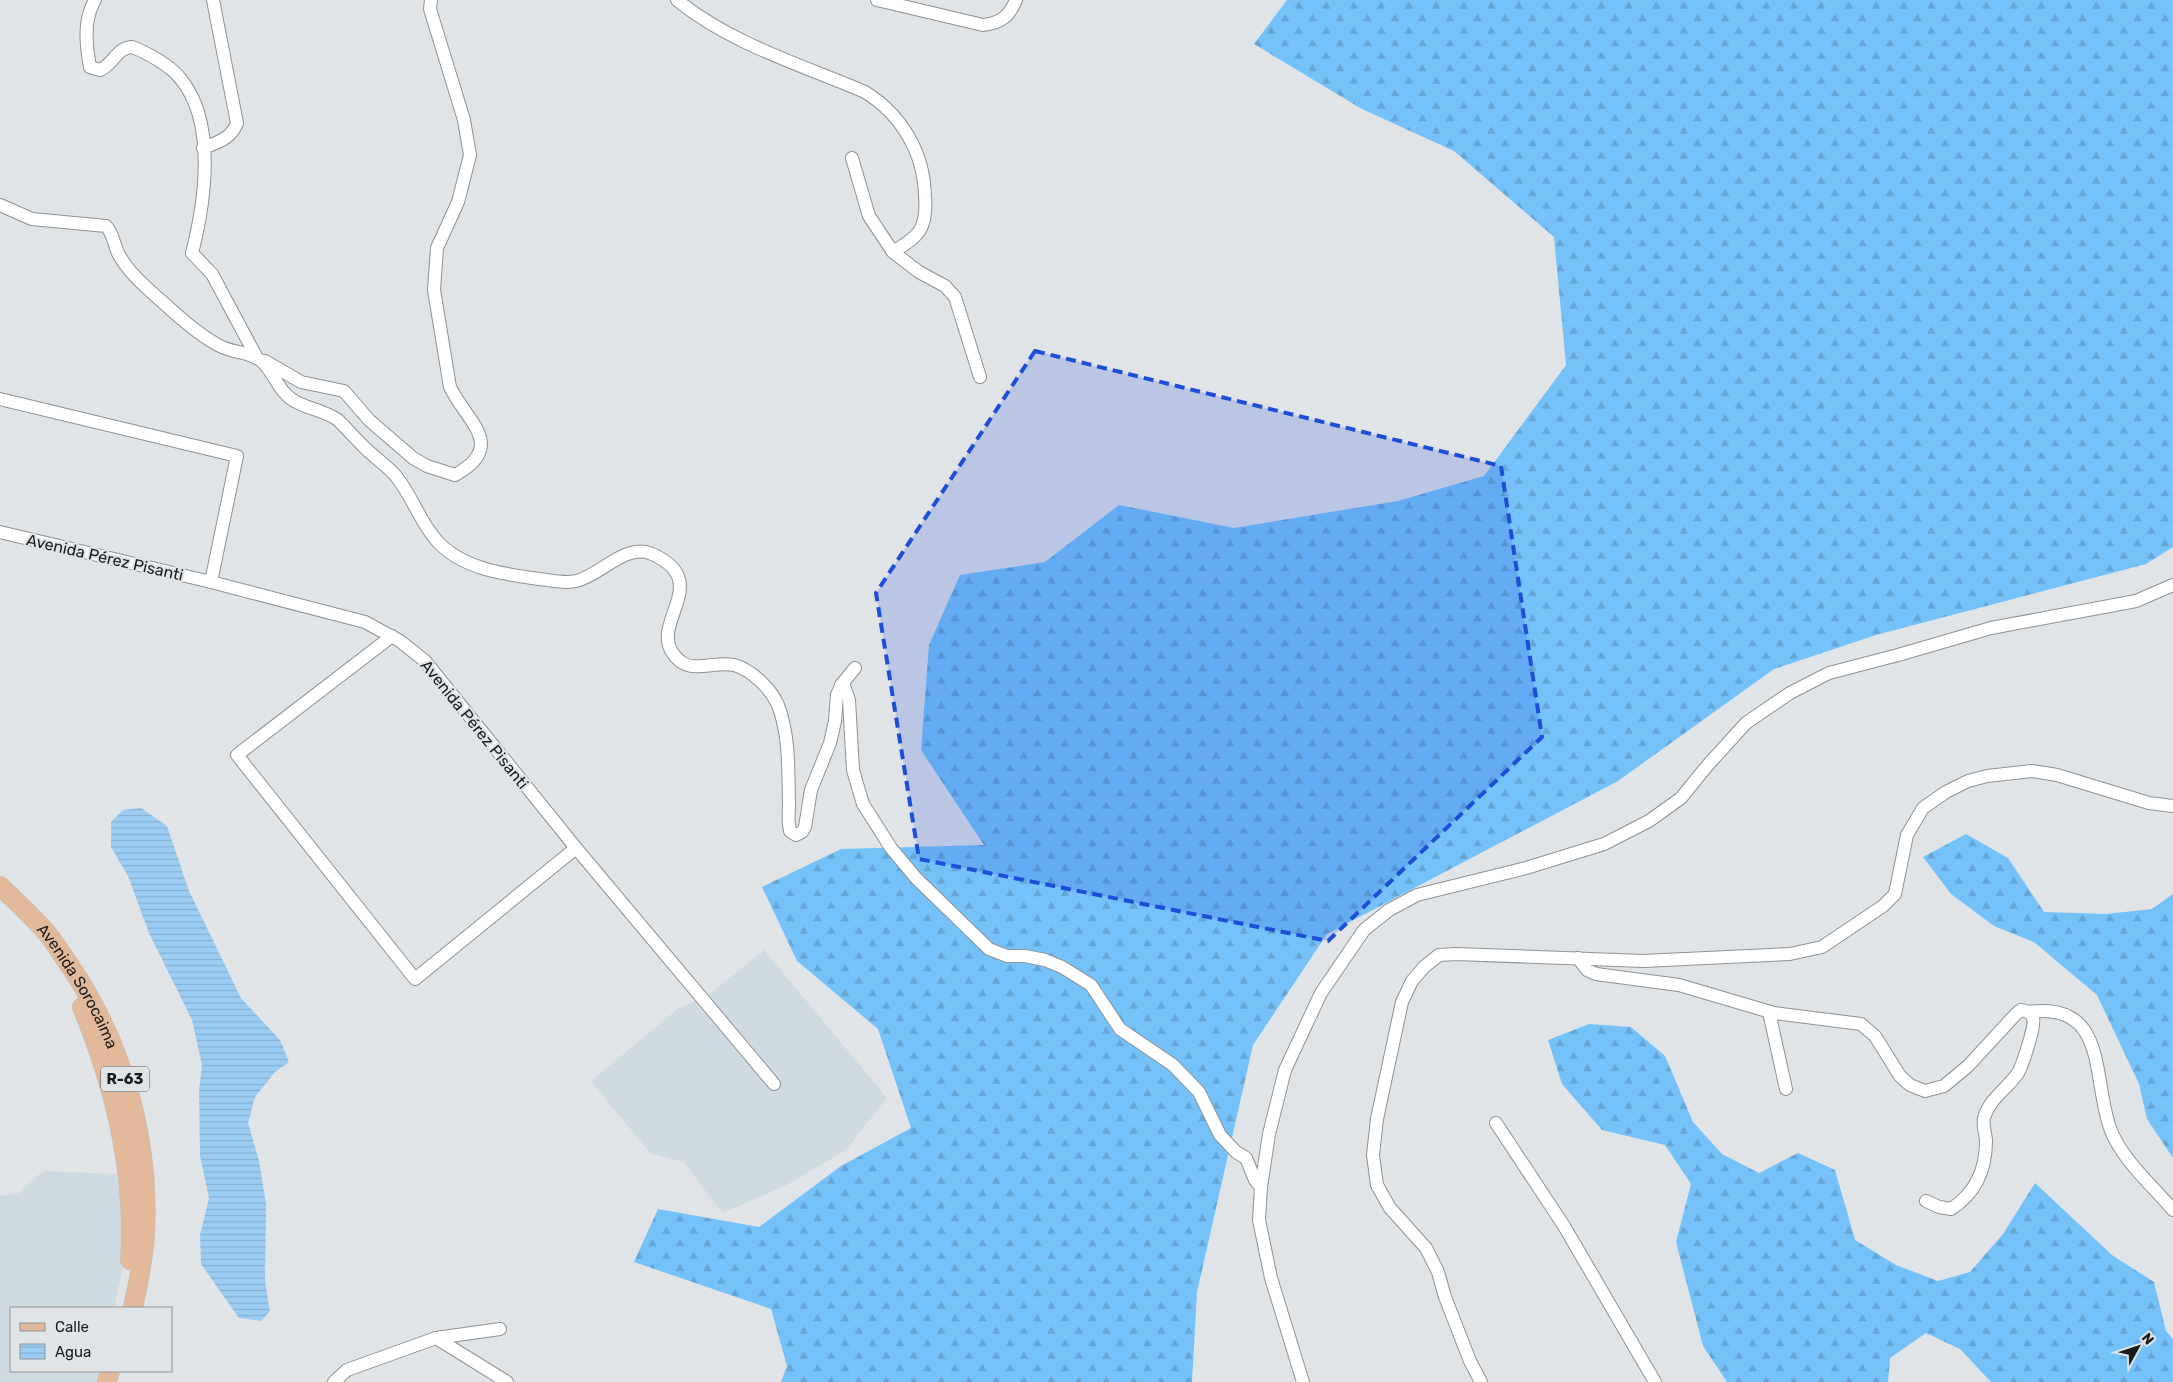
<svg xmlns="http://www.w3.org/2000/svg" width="2173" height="1382" viewBox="0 0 2173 1382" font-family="Rubik,sans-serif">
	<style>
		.built { fill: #d0dae1 }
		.forest { fill: url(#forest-firs) }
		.water { fill: url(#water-rules) }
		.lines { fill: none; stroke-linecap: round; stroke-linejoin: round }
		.minor-casing { stroke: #8f9294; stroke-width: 14 }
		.primary-casing { stroke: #bfbfbf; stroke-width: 20 }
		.minor { stroke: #fff; stroke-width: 12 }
		.primary { stroke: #e2ba9b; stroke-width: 19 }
		.marked { fill: #1d4ed8; fill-opacity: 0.2; stroke: #1d4ed8; stroke-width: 4; stroke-dasharray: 10 6; stroke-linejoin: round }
		.labels { text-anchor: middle; stroke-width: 4.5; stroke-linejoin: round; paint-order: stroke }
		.shield { fill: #e1e4e7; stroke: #555758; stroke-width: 1 }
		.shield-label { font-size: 15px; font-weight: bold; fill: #191a1b }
		.street-label { font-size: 16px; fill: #191a1b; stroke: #e1e4e7 }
	</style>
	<defs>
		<pattern id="forest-firs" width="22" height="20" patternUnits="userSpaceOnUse" patternTransform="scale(1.25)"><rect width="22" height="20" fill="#75c2fa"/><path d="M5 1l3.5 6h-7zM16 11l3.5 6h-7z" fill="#65a6d6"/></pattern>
		<pattern id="water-rules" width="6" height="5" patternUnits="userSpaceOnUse" patternTransform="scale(1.25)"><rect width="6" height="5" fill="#9bcdf3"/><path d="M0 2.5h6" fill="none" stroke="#85afd0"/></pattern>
	</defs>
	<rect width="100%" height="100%" fill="#e1e4e7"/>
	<g class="built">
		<path d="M764,950L887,1098L846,1150L785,1186L722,1213L684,1162L650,1153L591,1081L679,1008L710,994Z"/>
		<path d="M43,1171L117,1174L128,1244L114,1308H11V1371H99L97,1382H0V1196L19,1193Z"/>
	</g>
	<g class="forest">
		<path d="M1287,0H2173V547L2146,564L1876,635L1774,669L1618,781L1327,934L1253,1045L1197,1292L1192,1382H781L787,1366L771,1309L634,1262L658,1209L759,1227L841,1166L911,1128L878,1029L797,961L762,887L841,849L984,845L921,750L929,645L960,575L1045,562L1119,505L1234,528L1398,501L1484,476L1566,365L1554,237L1454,151L1362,109L1254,44Z"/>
		<path d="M1966,834L2008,858L2044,912L2106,914L2152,909L2173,894V1158L2147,1119L2139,1084L2097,995L2034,942L1994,926L1951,894L1923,857Z"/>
		<path d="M1589,1024L1631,1027L1665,1056L1693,1122L1722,1154L1759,1173L1798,1153L1835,1170L1855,1240L1896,1265L1938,1281L1970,1272L2003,1234L2035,1183L2112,1255L2154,1282L2166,1331L2173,1339V1382H1991L1960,1349L1926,1333L1890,1358L1888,1382H1727L1703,1346L1676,1242L1691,1184L1665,1145L1602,1130L1562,1084L1548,1040Z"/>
	</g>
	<path class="water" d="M141,808L167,826L189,891L241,998L280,1040L289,1062L275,1072L255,1097L248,1123L259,1161L266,1204L265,1282L270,1311L261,1321L239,1318L201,1264L200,1235L209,1198L200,1156L199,1091L202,1065L192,1020L149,933L128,876L111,847V822L123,810Z"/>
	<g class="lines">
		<defs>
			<g id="minor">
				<path d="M95,0C83,20 86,45 90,67L100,70C114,64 116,48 132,47C146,52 171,66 180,78C217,122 205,202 192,253L212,274L257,358"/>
				<path d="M677,0C731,44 802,65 865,92C902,115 924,153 925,196C926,208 926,220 920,230C914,240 903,245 893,252L869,216L852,158"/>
				<path d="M877,0L983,25C1000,23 1009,17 1016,0"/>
				<path d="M203,148C218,142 231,139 237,123L213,0"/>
				<path d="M0,205L32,219L106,226C113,233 114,244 118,253C124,265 137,279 147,288C167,306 194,332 218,345C231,353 248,351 260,360C274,370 276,388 290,398C304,409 323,409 338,420C347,429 355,438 364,447C374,457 386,465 395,475C412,495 420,523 438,542C463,569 504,574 539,579C551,580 564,584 576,581C600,576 626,542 652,554C713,581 652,621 672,652C688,678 712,660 734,665C752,670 771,689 778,705C790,737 788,770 789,803C789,810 788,818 789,825L790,831L796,835L802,832L805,827L811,790L830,743L835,721L837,695L841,685L855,668"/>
				<path d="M893,252L919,272L945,286L955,297L980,377"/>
				<path d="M265,361L301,382L344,391L369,420L413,458L427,466L455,475C508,446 466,421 450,387L434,290L437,248L458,202L470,155L464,120L430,9L431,0"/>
				<path d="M0,399L237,456L211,582"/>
				<path d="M0,532L211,582L365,622L400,641L425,661L576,848L774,1084"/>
				<path d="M392,636L237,755L415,979L576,848"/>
				<path d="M843,683L849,700L853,770L863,804L891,848L916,878L989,949L1007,956H1025L1045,960L1062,967L1091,985L1120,1029L1173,1065L1199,1092L1220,1135L1236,1152L1246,1158L1255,1180L1261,1187"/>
				<path d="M1578,958L1587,970L1596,974L1679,985L1774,1013L1861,1024L1875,1036L1900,1076L1910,1085L1925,1091L1944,1086L1968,1066L2016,1014L2021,1010C2026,1011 2031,1012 2033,1018C2036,1025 2022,1066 2018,1073C2007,1089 1989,1099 1984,1118C1982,1125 1986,1134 1986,1141C1986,1170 1976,1193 1951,1209L1939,1207L1926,1201"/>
				<path d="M1769,1012L1786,1089"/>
				<path d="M2028,1012C2108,1001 2092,1077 2110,1128C2121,1159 2152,1185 2173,1210"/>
				<path d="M1496,1123L1564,1226L1655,1382"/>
				<path d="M436,1338L500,1329"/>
				<path d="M334,1382L347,1370L436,1338L507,1382"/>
				<path d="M1303,1382L1271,1278L1259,1220L1261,1187L1269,1134L1285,1070L1321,993L1364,930L1389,910L1417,895L1526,868L1604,844L1649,821L1681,798L1707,766L1746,723L1790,693L1829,673L1898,655L1991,628L2136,601L2173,585"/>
				<path d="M1481,1382L1470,1361L1445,1297L1438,1272L1426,1248L1390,1208L1377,1185L1373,1155L1377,1119L1402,1002L1412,981L1424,967L1439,955L1456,954L1643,961L1790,954L1822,947L1883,906L1895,894L1907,835L1923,808L1946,792L1968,781L1987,776L2032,771L2057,775L2149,803L2173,806"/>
			</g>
			<g id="primary">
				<path id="s1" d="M0,886C16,901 32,916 46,932C54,941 61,953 68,963C122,1041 150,1138 145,1233C144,1258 138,1284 133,1308"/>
				<path d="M82,1007C115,1087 136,1173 130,1260"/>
				<path d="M107,1382L110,1371"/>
			</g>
		</defs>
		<use href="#minor" class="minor-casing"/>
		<use href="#primary" class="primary-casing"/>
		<use href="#minor" class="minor"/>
		<use href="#primary" class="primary"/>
	</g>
	<path class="marked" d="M1035,351L1501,466L1542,737L1328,941L919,859L876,593Z"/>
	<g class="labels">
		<rect class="shield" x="101" y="1066.5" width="48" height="25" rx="4"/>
		<g class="shield-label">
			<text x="125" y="1084">R-63</text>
		</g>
		<g class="street-label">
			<text transform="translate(105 557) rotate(13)" y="6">Avenida Pérez Pisanti</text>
			<text transform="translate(475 724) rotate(51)" y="6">Avenida Pérez Pisanti</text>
			<text dy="6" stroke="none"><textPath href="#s1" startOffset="128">Avenida Sorocaima</textPath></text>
		</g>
	</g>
	<rect x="10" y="1307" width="162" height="65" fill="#e1e4e7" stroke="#919395"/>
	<rect x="20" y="1323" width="25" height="8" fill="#e2ba9b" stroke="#919395"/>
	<text x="55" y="1332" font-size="15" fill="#191a1b">Calle</text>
	<rect x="20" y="1344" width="25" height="15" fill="url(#water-rules)" stroke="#919395"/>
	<text x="55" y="1357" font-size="15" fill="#191a1b">Agua</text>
	<g transform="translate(2138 1347) rotate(50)" stroke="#e1e4e7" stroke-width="4" paint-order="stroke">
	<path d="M0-4L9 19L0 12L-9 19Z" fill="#191a1b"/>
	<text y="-8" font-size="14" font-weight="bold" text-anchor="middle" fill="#191a1b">N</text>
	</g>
</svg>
